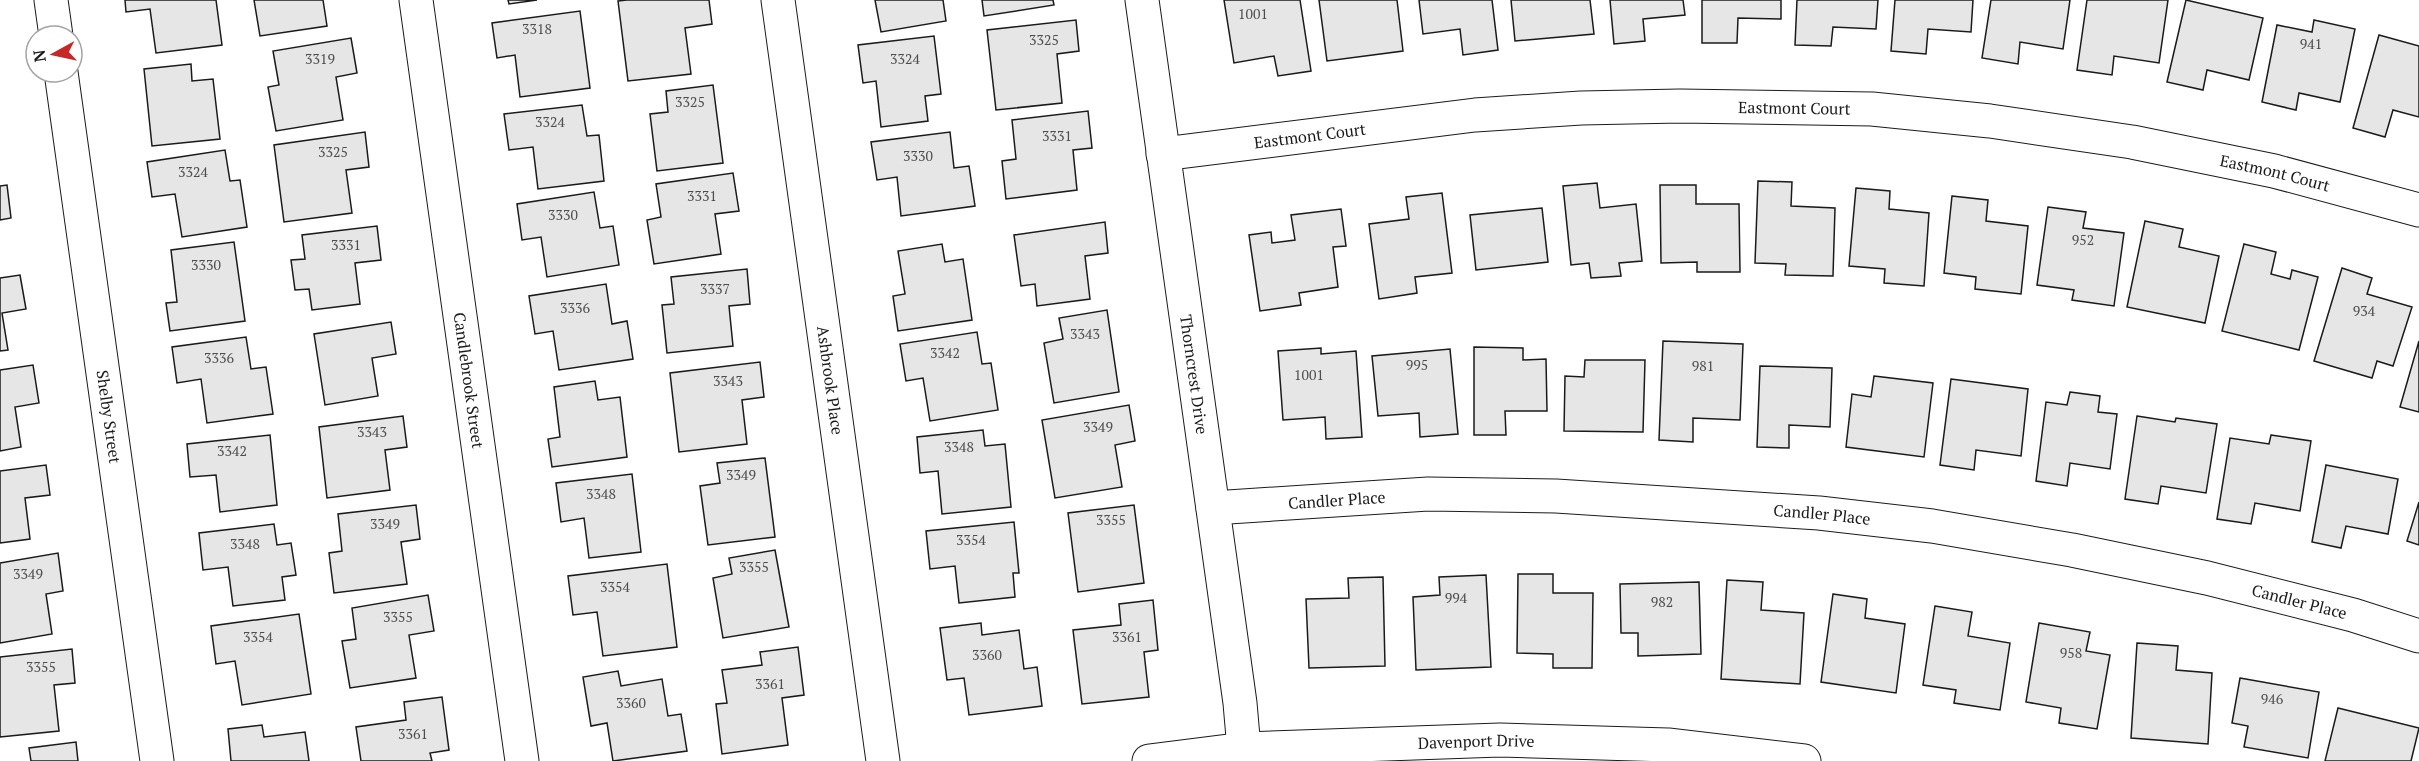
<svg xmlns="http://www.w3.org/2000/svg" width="2419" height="761" viewBox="0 0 2419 761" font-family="'PT Serif',serif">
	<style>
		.building { fill: #e6e6e6; stroke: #1a1a1a; stroke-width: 1.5 }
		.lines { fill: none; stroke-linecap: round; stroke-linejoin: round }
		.minor-casing { stroke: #1a1a1a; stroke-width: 35 }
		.minor { stroke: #fff; stroke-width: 33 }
		.labels { text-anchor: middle; stroke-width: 4.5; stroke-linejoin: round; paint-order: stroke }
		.number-label { font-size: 14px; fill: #4d4d4d }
		.street-label { font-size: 16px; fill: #1a1a1a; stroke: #fff }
	</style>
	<rect width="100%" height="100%" fill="#fff"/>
	<g class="building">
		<path d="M125,0H216L222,45L156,53L150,9L126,12Z"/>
		<path d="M254,0H323L327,26L260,36Z"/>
		<path d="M508,0H537L509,4Z"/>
		<path d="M627,0H709L712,24L685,28L691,74L628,81L618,1Z"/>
		<path d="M875,0H943L946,21L881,32Z"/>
		<path d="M982,0H1053L1054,5L984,16Z"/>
		<path d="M1224,0H1300L1311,71L1278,76L1274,56L1234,63Z"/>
		<path d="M1319,0H1397L1403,51L1327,61Z"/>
		<path d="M1419,0H1492L1498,50L1463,55L1460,29L1423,34Z"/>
		<path d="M1511,0H1590L1594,34L1515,41Z"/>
		<path d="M1610,0H1683L1685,15L1643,19L1645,41L1614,44Z"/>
		<path d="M1702,0H1781V19L1738,18L1737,43H1702Z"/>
		<path d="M1797,0H1878L1876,29L1833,27L1831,46L1795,45Z"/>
		<path d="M1895,0H1973L1971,32L1928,29L1926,54L1891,51Z"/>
		<path d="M1991,0H2070L2063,49L2020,42L2018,64L1982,58Z"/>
		<path d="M2087,0H2168L2159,63L2114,56L2112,75L2077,70Z"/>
		<path d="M2186,0L2263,18L2249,80L2207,70L2203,90L2167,82Z"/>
		<path d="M580,11L590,88L520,97L515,55L497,58L492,23Z"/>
		<path d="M1076,20L1079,51L1057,54L1062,103L996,110L987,30Z"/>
		<path d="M2314,20L2355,29L2340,102L2299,93L2296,110L2262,102L2277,25L2312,32Z"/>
		<path d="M2379,35L2419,46V117L2393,110L2385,137L2353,128Z"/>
		<path d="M934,36L941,94L925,96L928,121L881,127L876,81L863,83L858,45Z"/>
		<path d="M351,38L357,73L336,77L343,120L276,131L268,87L279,85L273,51Z"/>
		<path d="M191,64L192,81L213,79L220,139L152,146L144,69Z"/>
		<path d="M713,85L723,163L657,171L650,114L668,112L666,91Z"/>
		<path d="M582,105L587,136L599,135L604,181L538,189L533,147L509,150L504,114Z"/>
		<path d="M1088,111L1092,148L1073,150L1077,190L1006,199L1002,161L1016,159L1012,120Z"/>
		<path d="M365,132L369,167L346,170L352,213L284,222L274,145Z"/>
		<path d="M950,132L954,168L969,166L975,206L901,216L897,177L877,180L871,142Z"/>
		<path d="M225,150L230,181L240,180L247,227L182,237L175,194L152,197L147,162Z"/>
		<path d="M733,173L739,211L715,214L721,254L654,264L647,220L661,217L656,184Z"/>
		<path d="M1758,181L1792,182L1791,206L1835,208L1833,276L1785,275L1786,264L1755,263Z"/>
		<path d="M1597,183L1600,208L1636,204L1642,261L1619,263L1621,276L1591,278L1589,263L1571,265L1563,186Z"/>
		<path d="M7,185L11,218L0,220V186Z"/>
		<path d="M1660,185H1696V204H1739L1740,272H1697V262L1661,263Z"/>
		<path d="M1856,188L1890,191L1889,209L1929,213L1924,286L1884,283L1885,269L1849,266Z"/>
		<path d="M594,192L600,228L613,226L619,265L547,277L541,237L522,240L517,204Z"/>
		<path d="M1442,193L1452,273L1415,277L1417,293L1379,299L1369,224L1409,219L1406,197Z"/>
		<path d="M1952,196L1988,200L1986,221L2028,226L2021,294L1975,289L1976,277L1944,273Z"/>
		<path d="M2048,207L2086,212L2083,228L2124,233L2114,306L2072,300L2074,290L2037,285Z"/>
		<path d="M1542,208L1548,262L1476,270L1470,215Z"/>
		<path d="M1341,209L1346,246L1333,247L1338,287L1299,293L1301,305L1260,311L1249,235L1271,232L1272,243L1295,240L1291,215Z"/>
		<path d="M2145,221L2183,229L2179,247L2219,256L2205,323L2127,307Z"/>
		<path d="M1105,222L1108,253L1085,256L1090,299L1037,306L1035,284L1021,286L1014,235Z"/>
		<path d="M377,226L381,260L355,263L360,304L312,310L309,289L295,290L291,260L305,259L302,235Z"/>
		<path d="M234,242L245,321L170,331L166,303L177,302L171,250Z"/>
		<path d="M942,244L945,262L963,259L972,320L898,331L893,296L905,294L898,251Z"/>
		<path d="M2244,244L2276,252L2271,274L2290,279L2292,270L2318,277L2299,350L2222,331Z"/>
		<path d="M2342,268L2372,278L2367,294L2412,307L2393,366L2377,361L2372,378L2314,361Z"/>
		<path d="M747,269L750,304L729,306L733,346L667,353L662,305L674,304L671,277Z"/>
		<path d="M20,275L26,309L2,313L8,350L0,351V278Z"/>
		<path d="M606,284L612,324L627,321L633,359L559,370L553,331L535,334L529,296Z"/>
		<path d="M1107,310L1119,392L1054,403L1044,343L1063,339L1059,318Z"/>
		<path d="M391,322L396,354L372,358L378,396L325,405L314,334Z"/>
		<path d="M977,332L982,364L991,363L998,410L930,421L923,378L906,381L900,344Z"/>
		<path d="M246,337L251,369L266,367L273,414L207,423L201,379L177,383L172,347Z"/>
		<path d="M1663,341L1743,344L1740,420L1693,418V442L1659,440Z"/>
		<path d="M2419,341V412L2400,407Z"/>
		<path d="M1474,347L1523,348V360L1546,359L1547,411H1505L1506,435H1474Z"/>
		<path d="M1321,348V354L1356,351L1362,437L1326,439L1325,417L1283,420L1278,351Z"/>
		<path d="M1450,349L1458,434L1420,437L1419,413L1378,416L1372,356Z"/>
		<path d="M1585,360H1645L1643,432L1564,431L1565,376L1584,377Z"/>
		<path d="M760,362L764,397L742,400L747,444L679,452L670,373Z"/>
		<path d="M33,365L39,403L15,407L21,447L0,451V370Z"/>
		<path d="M1760,366L1832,368L1830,427L1789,425V448L1757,447Z"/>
		<path d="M1874,376L1933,383L1924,457L1846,447L1852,394L1871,397Z"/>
		<path d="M1951,379L2028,389L2021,456L1976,450L1974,470L1940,465Z"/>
		<path d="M595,381L598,400L620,397L627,457L552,467L548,439L560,437L554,387Z"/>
		<path d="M2070,392L2100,396L2098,412L2117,414L2110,469L2070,463L2067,486L2036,481L2046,402L2067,405Z"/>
		<path d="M1129,405L1135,441L1115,445L1122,487L1055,498L1042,420Z"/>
		<path d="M403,416L407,447L385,450L390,490L327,498L319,427Z"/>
		<path d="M2137,416L2175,422L2176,418L2217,424L2206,493L2161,486L2158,504L2125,499Z"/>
		<path d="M983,430L985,446L1005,444L1011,507L942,514L938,471L920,473L917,437Z"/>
		<path d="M270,435L277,505L220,512L216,475L190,477L187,444Z"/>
		<path d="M2271,435L2311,441L2300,511L2255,503L2251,524L2217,519L2230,438L2269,444Z"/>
		<path d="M765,458L775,537L708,545L700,486L720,483L717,463Z"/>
		<path d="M46,465L50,495L25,498L30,539L0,543V471Z"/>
		<path d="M2326,465L2398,479L2388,534L2346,526L2341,548L2312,542Z"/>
		<path d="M632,474L641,552L589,558L584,518L561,522L556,483Z"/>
		<path d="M2419,502V545L2407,541Z"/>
		<path d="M416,505L420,539L401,542L407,584L334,593L329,553L342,551L338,514Z"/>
		<path d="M1134,505L1144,583L1078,592L1068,513Z"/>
		<path d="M1014,522L1019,573H1013L1015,597L959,603L955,566L930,569L926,531Z"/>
		<path d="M274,524L277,545L291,543L296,575L282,577L285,600L233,606L228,567L203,570L199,533Z"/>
		<path d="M775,550L789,627L723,638L713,578L732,574L729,558Z"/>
		<path d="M58,553L63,591L46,594L52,634L0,643V563Z"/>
		<path d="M667,564L677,647L603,656L597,612L573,615L568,576Z"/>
		<path d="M1518,574H1553V593H1593L1592,668H1553V654L1517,653Z"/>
		<path d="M1486,575L1491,667L1416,670L1413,597L1440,595L1439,577Z"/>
		<path d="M1383,577L1385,666L1309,668L1306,599L1349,598L1348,578Z"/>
		<path d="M1727,580L1763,582L1761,610L1804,613L1800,684L1721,679Z"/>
		<path d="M1699,582L1701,654L1638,656V633H1621L1620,584Z"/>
		<path d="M1833,594L1867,599L1865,618L1905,624L1896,693L1821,682Z"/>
		<path d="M428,595L434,631L409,635L416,678L350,688L342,641L356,639L352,608Z"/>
		<path d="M1153,600L1158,650L1144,652L1149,697L1082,704L1073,630L1121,625L1119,604Z"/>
		<path d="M1935,606L1972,612L1968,636L2010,643L2000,710L1954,703L1956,690L1923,685Z"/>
		<path d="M299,614L311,694L242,705L235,661L216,664L211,626Z"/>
		<path d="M981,623L982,635L1019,630L1024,669L1037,667L1042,706L969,715L964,678L947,680L940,628Z"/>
		<path d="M2039,623L2090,632L2086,651L2110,655L2097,729L2059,723L2061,708L2026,702Z"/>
		<path d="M2137,643L2178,646L2176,670L2212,673L2208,744L2131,738Z"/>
		<path d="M798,647L804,695L782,698L788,745L722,754L716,704L727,703L722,670L762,665L760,652Z"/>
		<path d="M72,649L75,683L54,685L59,731L0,737V657Z"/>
		<path d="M618,671L621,686L662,679L668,716L681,714L687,751L613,761L607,723L591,726L583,677Z"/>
		<path d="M2240,678L2319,692L2308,758L2244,747L2248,726L2232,723Z"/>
		<path d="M442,697L449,750L430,753L432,761H361L356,727L406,720L404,702Z"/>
		<path d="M2338,708L2419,728L2411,761H2325Z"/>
		<path d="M262,725L264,737L305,732L309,761H231L228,729Z"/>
		<path d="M76,742L78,761H31L29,748Z"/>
	</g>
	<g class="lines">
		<defs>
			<g id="minor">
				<path d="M51,0L56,36"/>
				<path id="s1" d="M416,0L522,761"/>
				<path id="s2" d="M778,0L883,761"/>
				<path id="s3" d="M1142,0L1240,703L1244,749"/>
				<path id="s4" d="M61,72L157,761"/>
				<path id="s5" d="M1163,154L1475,115L1581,108L1680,106L1872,109L1990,121L2132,142L2274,171L2419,210"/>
				<path id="s6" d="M1213,508L1428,494L1556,496L1819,513L1932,526L2072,550L2207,578L2353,615L2419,636"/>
				<path id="s7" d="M1149,761L1244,749L1500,740L1668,745L1804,761"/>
			</g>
		</defs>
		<use href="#minor" class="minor-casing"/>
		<use href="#minor" class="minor"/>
	</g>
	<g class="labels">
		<g class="number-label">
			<text x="1253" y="19">1001</text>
			<text x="537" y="34">3318</text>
			<text x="1044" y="45">3325</text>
			<text x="2311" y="49">941</text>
			<text x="320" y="64">3319</text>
			<text x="905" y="64">3324</text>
			<text x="690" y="107">3325</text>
			<text x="550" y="127">3324</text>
			<text x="1057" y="141">3331</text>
			<text x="333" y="157">3325</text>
			<text x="918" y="161">3330</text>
			<text x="193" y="177">3324</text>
			<text x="702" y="201">3331</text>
			<text x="563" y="220">3330</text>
			<text x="2083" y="245">952</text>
			<text x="346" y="250">3331</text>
			<text x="206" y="270">3330</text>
			<text x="715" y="294">3337</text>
			<text x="575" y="313">3336</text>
			<text x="2364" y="316">934</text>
			<text x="1085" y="339">3343</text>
			<text x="945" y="358">3342</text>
			<text x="219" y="363">3336</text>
			<text x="1417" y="370">995</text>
			<text x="1703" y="371">981</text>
			<text x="1309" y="380">1001</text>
			<text x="728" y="386">3343</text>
			<text x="1098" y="432">3349</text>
			<text x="372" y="437">3343</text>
			<text x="959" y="452">3348</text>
			<text x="232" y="456">3342</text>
			<text x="741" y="480">3349</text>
			<text x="601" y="499">3348</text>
			<text x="1111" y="525">3355</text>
			<text x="385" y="529">3349</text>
			<text x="971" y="545">3354</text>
			<text x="245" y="549">3348</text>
			<text x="754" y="572">3355</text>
			<text x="28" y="579">3349</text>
			<text x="615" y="592">3354</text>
			<text x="1456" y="603">994</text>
			<text x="1662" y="607">982</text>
			<text x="398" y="622">3355</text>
			<text x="258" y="642">3354</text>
			<text x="1127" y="642">3361</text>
			<text x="2071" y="658">958</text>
			<text x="987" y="660">3360</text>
			<text x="41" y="672">3355</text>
			<text x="770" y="689">3361</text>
			<text x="2272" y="704">946</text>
			<text x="631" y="708">3360</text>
			<text x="413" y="739">3361</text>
		</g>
		<g class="street-label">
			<text dy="6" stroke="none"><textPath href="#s5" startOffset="634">Eastmont Court</textPath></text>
			<text dy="6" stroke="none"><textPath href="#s5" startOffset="148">Eastmont Court</textPath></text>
			<text dy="6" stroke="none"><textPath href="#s5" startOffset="1120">Eastmont Court</textPath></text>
			<text dy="6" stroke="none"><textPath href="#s3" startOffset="378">Thorncrest Drive</textPath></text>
			<text dy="6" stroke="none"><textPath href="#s1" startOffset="384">Candlebrook Street</textPath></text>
			<text dy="6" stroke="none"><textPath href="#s2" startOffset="384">Ashbrook Place</textPath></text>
			<text dy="6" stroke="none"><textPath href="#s4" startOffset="348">Shelby Street</textPath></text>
			<text dy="6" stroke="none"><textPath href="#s6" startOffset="124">Candler Place</textPath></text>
			<text dy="6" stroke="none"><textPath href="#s6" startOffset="610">Candler Place</textPath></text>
			<text dy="6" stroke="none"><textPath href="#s6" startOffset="1096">Candler Place</textPath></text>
			<text dy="6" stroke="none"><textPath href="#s7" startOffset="328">Davenport Drive</textPath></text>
		</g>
	</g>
	<g transform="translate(54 54) rotate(262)"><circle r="28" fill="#ffffff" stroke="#a3a3a3" stroke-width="1.5"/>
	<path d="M0-4.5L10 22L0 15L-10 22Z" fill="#c62828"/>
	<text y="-9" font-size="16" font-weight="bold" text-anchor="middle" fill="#1a1a1a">N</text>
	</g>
</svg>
